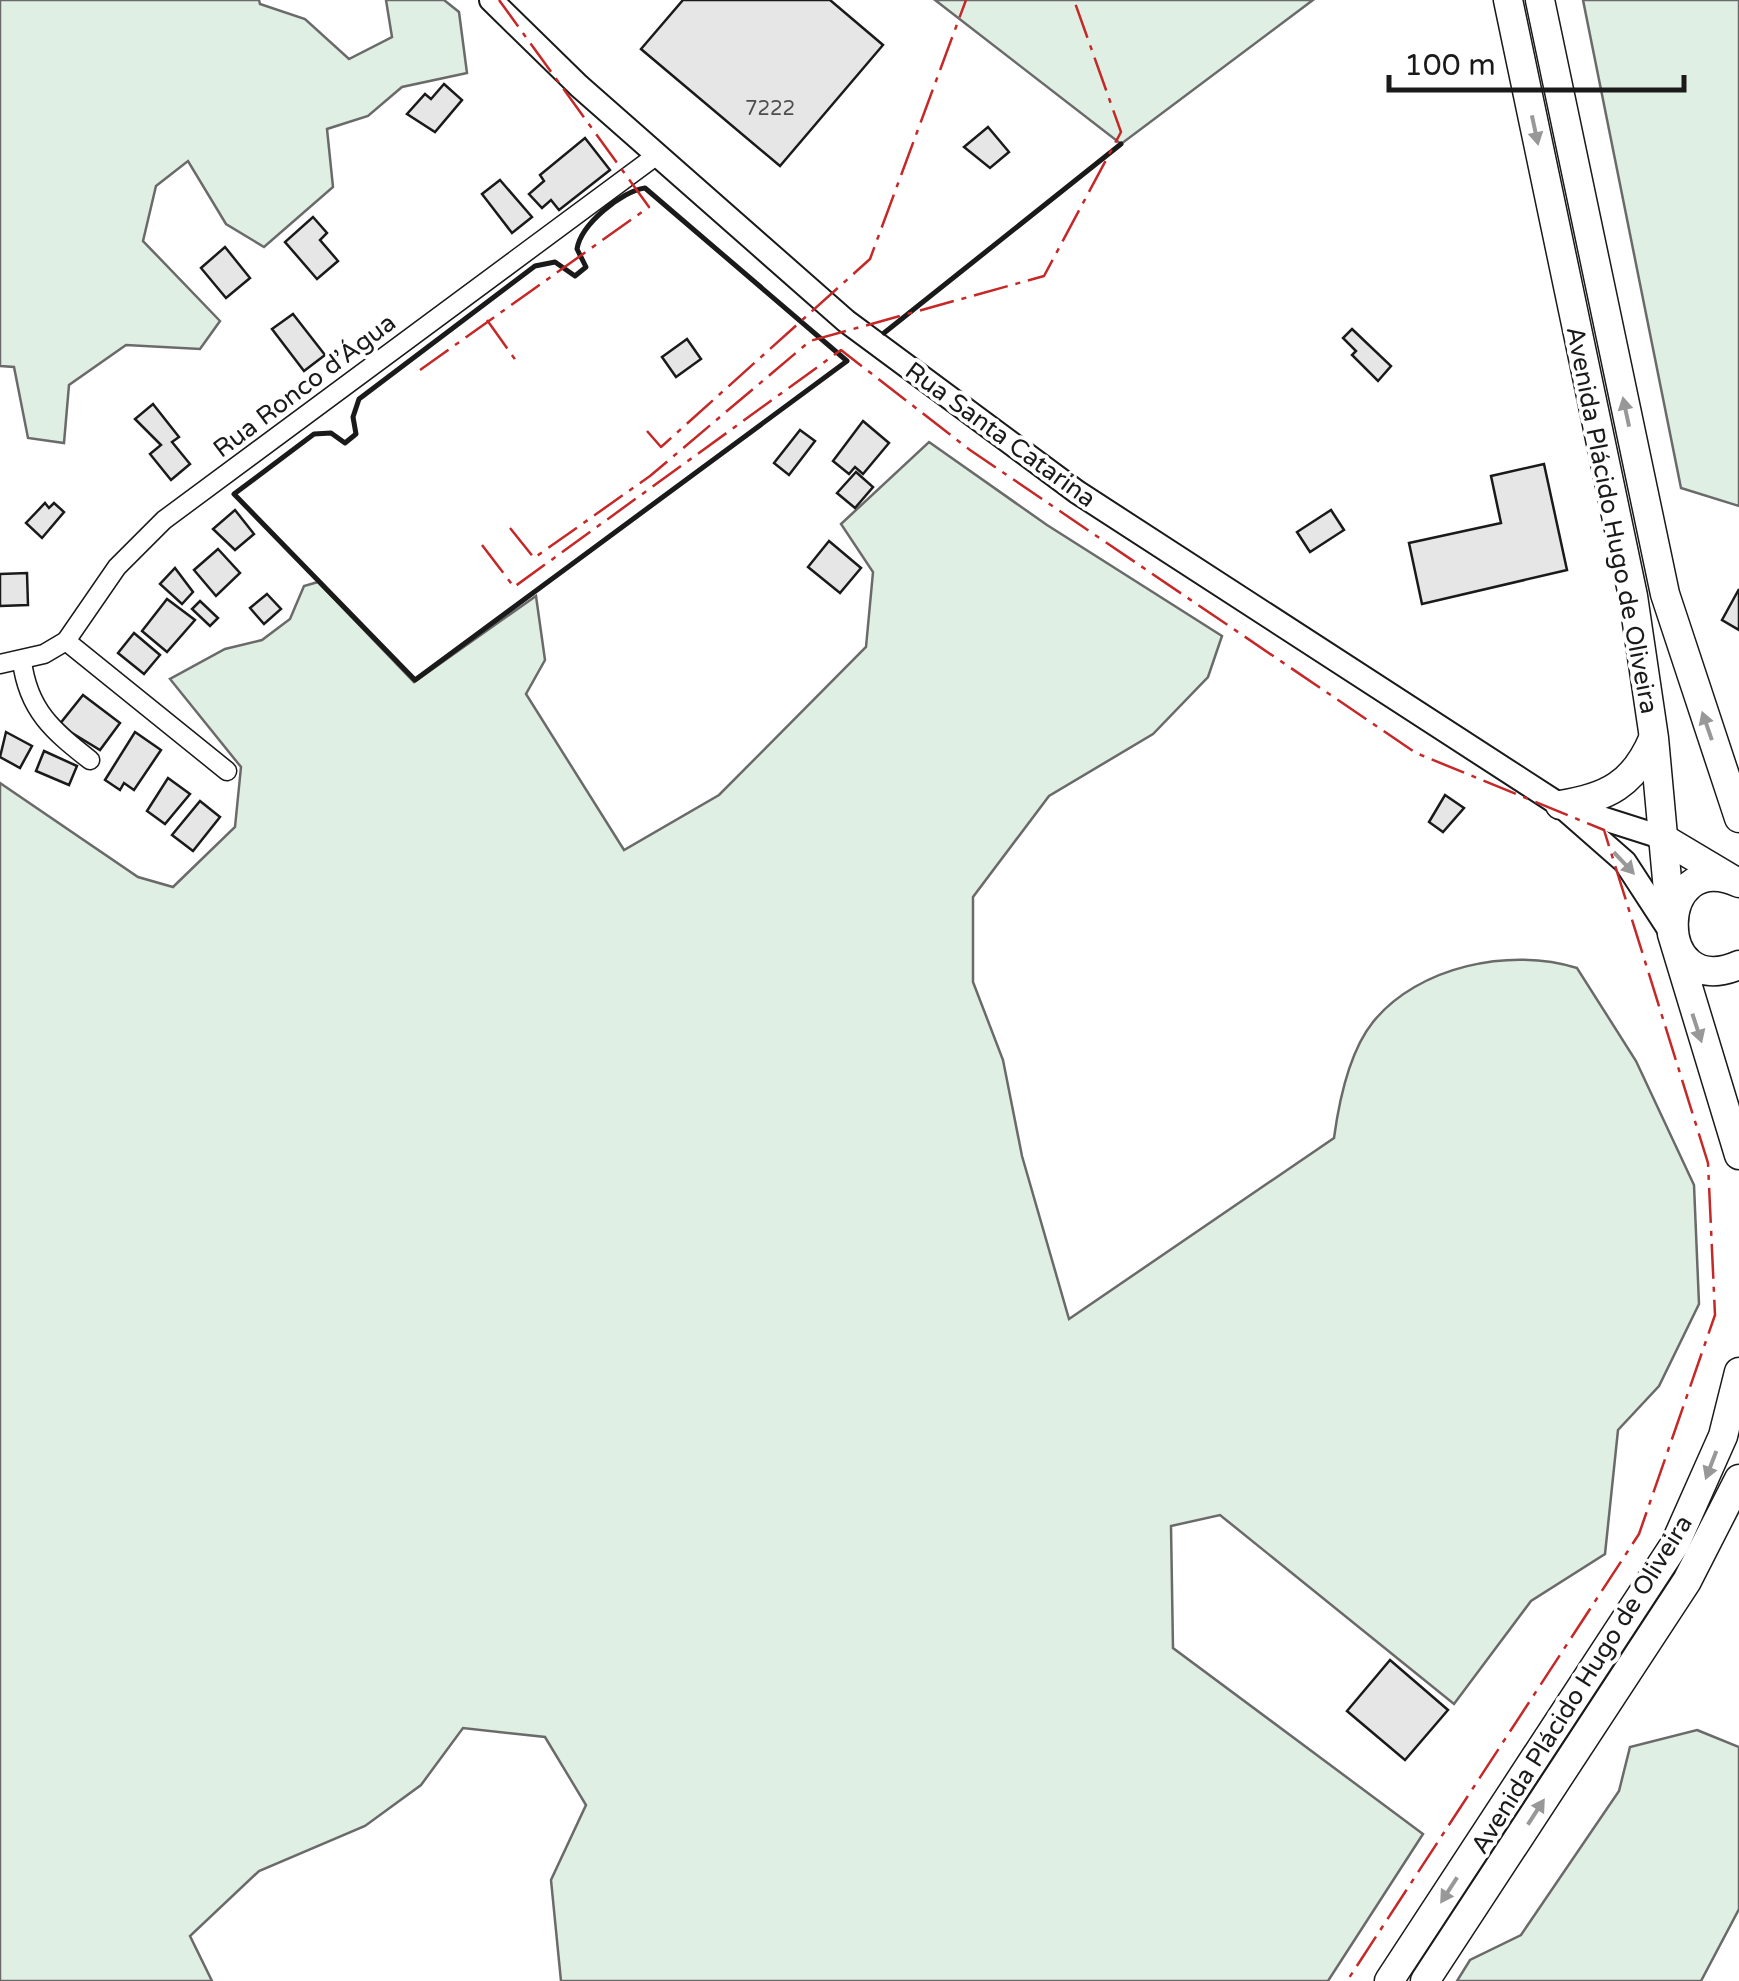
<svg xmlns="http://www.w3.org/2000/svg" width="1739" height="1981" viewBox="0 0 1739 1981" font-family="'Varela Round',sans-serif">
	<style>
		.green { fill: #e0efe3; stroke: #6a6a6a; stroke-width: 2.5 }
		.building { fill: #e6e6e6; stroke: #1a1a1a; stroke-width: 2.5 }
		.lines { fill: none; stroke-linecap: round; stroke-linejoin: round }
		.minor-casing { stroke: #1a1a1a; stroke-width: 21 }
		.tertiary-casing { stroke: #1a1a1a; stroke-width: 26 }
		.primary-casing { stroke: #1a1a1a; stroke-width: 31 }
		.minor { stroke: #fff; stroke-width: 18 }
		.tertiary { stroke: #fff; stroke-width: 22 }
		.primary { stroke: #fff; stroke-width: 28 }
		.wall { stroke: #1a1a1a; stroke-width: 5 }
		.power { stroke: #c62828; stroke-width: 2.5; stroke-dasharray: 35 8 5 8; stroke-linecap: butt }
		.oneway { fill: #989898 }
		.labels { text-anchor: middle; stroke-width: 8; stroke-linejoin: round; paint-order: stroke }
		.number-label { font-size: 20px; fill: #4d4d4d }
		.street-label { font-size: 25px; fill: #1a1a1a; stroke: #fff }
	</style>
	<rect width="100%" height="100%" fill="#fff"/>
	<g class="green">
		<path d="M0,0H259L260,4L305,19L349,59L392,37L386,0H444L459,12L467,73L402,87L368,116L327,129L333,187L264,247L226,224L188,161L156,186L143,241L220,321L200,349L126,345L69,385L64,443L28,438L14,367L0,366Z"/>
		<path d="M935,0H1313L1121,144Z"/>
		<path d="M1583,0H1739V506L1681,488Z"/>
		<path d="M929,442L1047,525L1222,636L1208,677L1153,734L1049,796L973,897V982L1003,1060L1022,1156L1069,1319L1334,1138C1339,1101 1349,1052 1373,1022C1418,966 1511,947 1577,968L1636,1061L1694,1185L1699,1304L1659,1386L1618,1430L1605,1554L1531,1601L1454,1704L1220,1515L1171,1526L1173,1648L1423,1834L1328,1981H561L551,1880L586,1805L545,1737L463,1728L421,1785L365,1826L259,1871L190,1936L212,1981H0V783L138,877L173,887L235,827L241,767L170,679L225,649L262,640L290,619L304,586L318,582L414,682L536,596L545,660L526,694L624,850L719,795L866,647L873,572L841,524Z"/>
		<path d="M1697,1730L1739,1747V1909L1701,1981H1457L1470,1960L1521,1935L1619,1791L1630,1747Z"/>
	</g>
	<g class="building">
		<path d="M683,0H830L883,45L780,166L641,49Z"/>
		<path d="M444,84L462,100L435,132L407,114L425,94L431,99Z"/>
		<path d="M988,127L1009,152L990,168L964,147Z"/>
		<path d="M585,138L610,170L559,210L551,200L542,208L529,194L544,181L540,175Z"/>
		<path d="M500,180L532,217L512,233L482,194Z"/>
		<path d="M313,217L327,233L320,240L338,261L317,279L285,242Z"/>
		<path d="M225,247L250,278L226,298L201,268Z"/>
		<path d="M293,314L325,355L304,371L272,329Z"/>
		<path d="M1352,329L1391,366L1378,381L1352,355L1356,351L1343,338Z"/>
		<path d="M687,339L701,359L676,377L662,357Z"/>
		<path d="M153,404L179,437L172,442L190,464L171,480L150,454L161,445L135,419Z"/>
		<path d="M863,421L889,443L863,474L855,467L849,474L833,461Z"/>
		<path d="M800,430L815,441L789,475L774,463Z"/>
		<path d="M1544,464L1567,570L1422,604L1409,543L1501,523L1491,476Z"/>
		<path d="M856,472L873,487L855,508L837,493Z"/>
		<path d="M45,503L49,508L54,503L64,512L42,538L26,523Z"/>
		<path d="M235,510L254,534L235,550L213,529Z"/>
		<path d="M1331,510L1344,530L1310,552L1297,532Z"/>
		<path d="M829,541L861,568L840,593L808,567Z"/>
		<path d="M218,549L240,573L216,596L194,570Z"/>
		<path d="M175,568L193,592L182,604L160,584Z"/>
		<path d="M27,573L28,605L0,606V574Z"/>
		<path d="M1739,589V630L1722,620Z"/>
		<path d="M267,594L281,609L264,624L250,608Z"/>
		<path d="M167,599L195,620L167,652L142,631Z"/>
		<path d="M200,601L218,618L210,626L192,609Z"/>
		<path d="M134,633L160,655L144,674L118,653Z"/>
		<path d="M83,695L120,723L100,750L59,725Z"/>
		<path d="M6,732L32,746L20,768L0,757Z"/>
		<path d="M135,732L161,750L134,790L124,783L120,790L105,780Z"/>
		<path d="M44,751L77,766L69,785L36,771Z"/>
		<path d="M168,778L190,794L165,824L147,811Z"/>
		<path d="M1445,795L1464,808L1443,832L1429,822Z"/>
		<path d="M200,801L220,817L193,851L172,835Z"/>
		<path d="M1390,1660L1448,1710L1405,1760L1347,1711Z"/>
	</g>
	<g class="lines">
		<defs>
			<g id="minor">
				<path d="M66,641L227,771"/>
				<path d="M22,661C28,710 53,731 90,760"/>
				<path d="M0,664L44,654L66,641L117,567L164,520L657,155"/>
			</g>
			<g id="tertiary">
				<path d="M491,0L579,86L846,321L1077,492L1560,805L1625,862L1670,931"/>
				<path d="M1570,808L1661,837"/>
			</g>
			<g id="primary">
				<path d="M1508,0L1633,596L1654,738L1672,934L1739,1155"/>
				<path d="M1540,0L1665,594L1739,818"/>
				<path d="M1560,805C1607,798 1634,784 1653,739"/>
				<path d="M1661,837L1733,880"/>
				<path d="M1739,883C1653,844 1651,1004 1739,965"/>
				<path d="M1389,1981L1675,1544L1723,1436L1739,1372"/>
				<path d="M1425,1981L1687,1581L1739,1479"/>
			</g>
		</defs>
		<use href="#minor" class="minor-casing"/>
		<use href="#tertiary" class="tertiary-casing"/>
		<use href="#primary" class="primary-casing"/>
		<use href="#minor" class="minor"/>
		<use href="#tertiary" class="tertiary"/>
		<use href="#primary" class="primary"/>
		<g class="wall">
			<path d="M645,188L847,361L415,680L234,494L314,434L331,433L345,443L356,434L353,417L359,399L535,266L555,262L575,276L586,267L577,249C581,224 622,191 645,188Z"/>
			<path d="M884,333L1121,144"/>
		</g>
		<g class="power">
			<path d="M487,320L519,365"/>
			<path d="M420,370L649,207L499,0"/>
			<path d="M647,431L661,447L870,259L966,0"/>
			<path d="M510,528L534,558L650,476L810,341L1044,276L1121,132L1074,0"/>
			<path d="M482,545L514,587L841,350L970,450L1416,753L1604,830L1708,1163L1715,1315L1639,1534L1347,1981"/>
		</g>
	</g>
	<defs><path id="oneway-solid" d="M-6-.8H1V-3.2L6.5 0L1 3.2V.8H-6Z" transform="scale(2.5)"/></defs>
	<g class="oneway">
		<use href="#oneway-solid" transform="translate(1535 130) rotate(78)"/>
		<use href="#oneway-solid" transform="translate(1626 412) rotate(-102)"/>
		<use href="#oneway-solid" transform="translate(1707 726) rotate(-109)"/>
		<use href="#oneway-solid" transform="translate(1624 863) rotate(47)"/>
		<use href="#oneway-solid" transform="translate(1697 1028) rotate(72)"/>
		<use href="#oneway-solid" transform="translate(1711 1465) rotate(111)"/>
		<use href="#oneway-solid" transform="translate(1536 1812) rotate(-57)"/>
		<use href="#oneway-solid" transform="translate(1449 1890) rotate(123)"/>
	</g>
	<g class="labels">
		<g class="number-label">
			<text x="770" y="115">7222</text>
		</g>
		<g class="street-label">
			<text transform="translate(304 385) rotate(-37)" y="9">Rua Ronco d’Água</text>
			<text transform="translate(1001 434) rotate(36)" y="9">Rua Santa Catarina</text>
			<text transform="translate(1613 520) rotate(79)" y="9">Avenida Plácido Hugo de Oliveira</text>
			<text transform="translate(1581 1684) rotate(-58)" y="9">Avenida Plácido Hugo de Oliveira</text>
		</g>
	</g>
	<path d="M1389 75v15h295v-15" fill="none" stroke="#1a1a1a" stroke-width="5"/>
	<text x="1404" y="75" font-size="30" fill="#1a1a1a" stroke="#ffffff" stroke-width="8" paint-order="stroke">100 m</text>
</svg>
